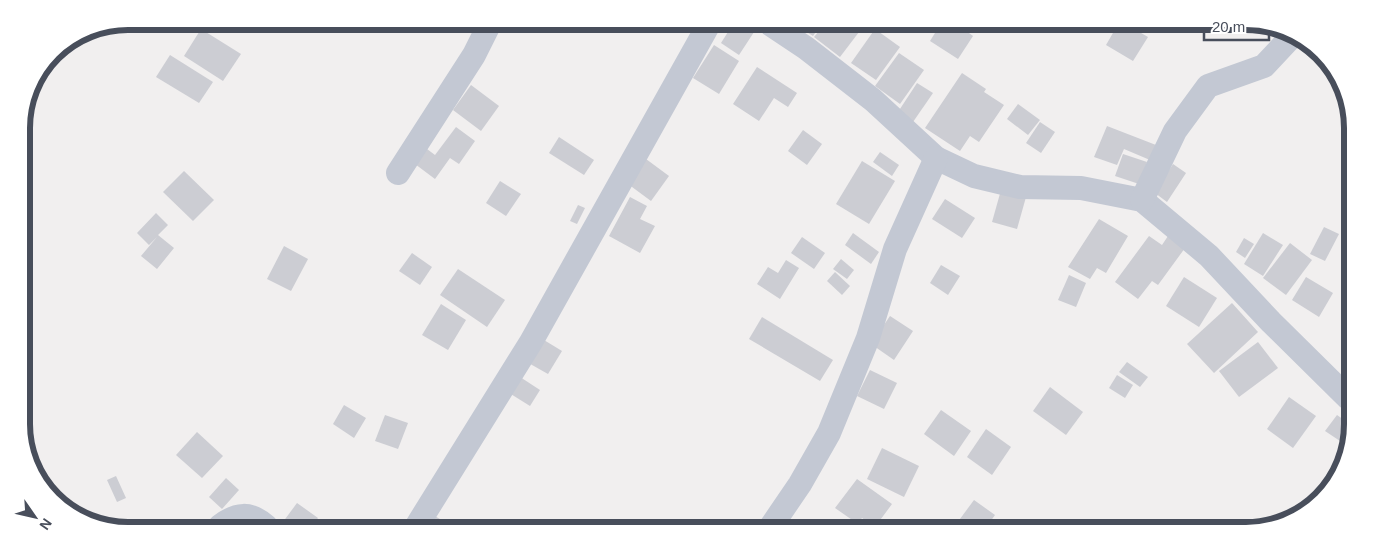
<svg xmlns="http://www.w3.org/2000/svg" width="1374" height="552" viewBox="0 0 1374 552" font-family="Arial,sans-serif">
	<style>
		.building { fill: #cccdd3 }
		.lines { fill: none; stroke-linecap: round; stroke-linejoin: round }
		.minor { stroke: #c3c8d3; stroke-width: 24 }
		.rim { fill: none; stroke: #484e5b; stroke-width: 6 }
	</style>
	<rect width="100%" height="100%" fill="#f1efef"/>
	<g class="building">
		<path d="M733,24H749L756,29L739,55L721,43Z"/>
		<path d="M796,25H821L813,36Z"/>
		<path d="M824,25H849L859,32L840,57L814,37Z"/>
		<path d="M940,25H958L973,36L958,59L930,41Z"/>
		<path d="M1117,26H1129L1148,37L1133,61L1106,45Z"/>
		<path d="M201,29L241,54L223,81L184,56Z"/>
		<path d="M875,29L900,47L876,80L851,63Z"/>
		<path d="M714,45L739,61L719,94L693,78Z"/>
		<path d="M899,53L924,70L900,104L875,86Z"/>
		<path d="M170,55L213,82L199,103L156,77Z"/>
		<path d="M757,67L797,93L788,107L774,98L759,121L733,104Z"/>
		<path d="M962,73L986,89L984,92L1004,105L979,142L970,136L960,151L925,128Z"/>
		<path d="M917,83L933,93L913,122L898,112Z"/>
		<path d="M471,85L499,106L481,131L453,110Z"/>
		<path d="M1018,104L1040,120L1028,135L1007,119Z"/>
		<path d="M1040,122L1055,132L1041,153L1026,143Z"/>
		<path d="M1107,126L1156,145L1150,160L1124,149L1117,165L1094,157Z"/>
		<path d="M456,127L475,141L459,164L450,158L435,179L415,164L427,149L435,155Z"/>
		<path d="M803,130L822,144L807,165L788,151Z"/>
		<path d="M559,137L594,160L584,175L549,153Z"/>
		<path d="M880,152L899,165L892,176L873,162Z"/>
		<path d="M1123,154L1147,162L1139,184L1115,176Z"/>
		<path d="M646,159L669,176L651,201L628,184Z"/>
		<path d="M862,161L895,181L869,224L836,204Z"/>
		<path d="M1173,164L1186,173L1167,202L1155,193Z"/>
		<path d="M184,171L214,200L193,221L163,192Z"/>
		<path d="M500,181L521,194L506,216L486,203Z"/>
		<path d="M1001,190L1026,197L1017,229L992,222Z"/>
		<path d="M630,197L647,206L640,219L655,226L640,253L609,236Z"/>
		<path d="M945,199L975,218L962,238L932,219Z"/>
		<path d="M578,205L585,208L577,224L570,221Z"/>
		<path d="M156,213L168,225L158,235L174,248L157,269L141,256L157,237L149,245L137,233Z"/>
		<path d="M1099,219L1128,236L1106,273L1097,268L1090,279L1068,267Z"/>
		<path d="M1324,227L1339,234L1325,261L1310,254Z"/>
		<path d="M853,233L879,252L871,264L845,245Z"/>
		<path d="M1263,233L1283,245L1263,276L1244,264Z"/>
		<path d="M1149,236L1162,245L1168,236L1185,248L1158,285L1152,281L1138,299L1115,282Z"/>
		<path d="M802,237L825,253L814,269L791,253Z"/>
		<path d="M1244,238L1254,244L1245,258L1236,252Z"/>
		<path d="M1290,243L1312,260L1286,295L1263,278Z"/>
		<path d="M284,246L308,259L291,291L267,279Z"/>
		<path d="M412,253L432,267L420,285L399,271Z"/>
		<path d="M841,259L854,270L847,279L833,269Z"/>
		<path d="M786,260L799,268L780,299L757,284L768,267L778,273Z"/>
		<path d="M941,265L960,276L948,295L930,283Z"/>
		<path d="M458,269L505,300L487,327L440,295Z"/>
		<path d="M835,272L850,286L842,295L827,281Z"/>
		<path d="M1069,275L1086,283L1076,307L1058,300Z"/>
		<path d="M1184,277L1217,298L1199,327L1166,306Z"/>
		<path d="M1306,277L1333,293L1319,317L1292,300Z"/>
		<path d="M1232,303L1258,332L1214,373L1187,344Z"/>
		<path d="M441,304L466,320L448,350L422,335Z"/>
		<path d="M890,316L913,331L894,360L871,344Z"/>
		<path d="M762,317L833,360L820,381L749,339Z"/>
		<path d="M539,337L562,351L548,374L525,361Z"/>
		<path d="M1258,342L1278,368L1239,397L1219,371Z"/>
		<path d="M1127,362L1148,377L1140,387L1119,372Z"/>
		<path d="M870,370L897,383L884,409L857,396Z"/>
		<path d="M517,375L540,390L530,406L506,391Z"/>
		<path d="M1117,375L1133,385L1125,398L1109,388Z"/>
		<path d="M1050,387L1083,412L1066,435L1033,411Z"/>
		<path d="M1289,397L1316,416L1293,448L1267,429Z"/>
		<path d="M344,405L366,418L354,438L333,424Z"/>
		<path d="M941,410L971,431L954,456L924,434Z"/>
		<path d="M385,415L408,423L398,449L375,441Z"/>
		<path d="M1337,415L1347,422V437L1343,443L1325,431Z"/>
		<path d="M986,429L1011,447L992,475L967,457Z"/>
		<path d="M197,432L223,456L202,478L176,455Z"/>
		<path d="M882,448L919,466L904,497L867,479Z"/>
		<path d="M116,476L126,498L117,502L107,480Z"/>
		<path d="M226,478L239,490L222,509L209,497Z"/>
		<path d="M857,479L892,504L875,527L862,518L858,524L835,508Z"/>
		<path d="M974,500L995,515L985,529H965L957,523Z"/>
		<path d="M297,503L318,518L312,526H280Z"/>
		<path d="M433,515L454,527H427Z"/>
		<path d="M808,521L813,528H798Z"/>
	</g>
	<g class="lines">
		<g class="minor">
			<path d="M770,24L806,48L873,100L936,158L974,176L1020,187L1081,188L1142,200L1209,256L1271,322L1348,398"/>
			<path d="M398,173L474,55L490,23"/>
			<path d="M1142,200L1175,131L1208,86L1264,66L1293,35"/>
			<path d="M220,526C237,513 250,512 266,526"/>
			<path d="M416,527L531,342L709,24"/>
			<path d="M770,528L800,484L829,433L868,338L895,249L936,158"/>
		</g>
	</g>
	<path d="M0 0H1374V552H0ZM128 30H1246A98 98 0 0 1 1344 128V424A98 98 0 0 1 1246 522H128A98 98 0 0 1 30 424V128A98 98 0 0 1 128 30Z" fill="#fff" fill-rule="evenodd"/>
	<path class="rim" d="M128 30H1246A98 98 0 0 1 1344 128V424A98 98 0 0 1 1246 522H128A98 98 0 0 1 30 424V128A98 98 0 0 1 128 30Z"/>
	<g transform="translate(35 517) rotate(124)" stroke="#ffffff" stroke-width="4" paint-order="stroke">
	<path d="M0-4L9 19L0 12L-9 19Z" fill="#484e5b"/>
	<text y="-8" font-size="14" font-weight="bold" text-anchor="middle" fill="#484e5b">N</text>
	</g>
	<path d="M1204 32v8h65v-8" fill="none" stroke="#484e5b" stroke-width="2.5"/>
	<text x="1212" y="32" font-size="15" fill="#484e5b" stroke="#ffffff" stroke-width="4" paint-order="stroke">20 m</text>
</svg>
